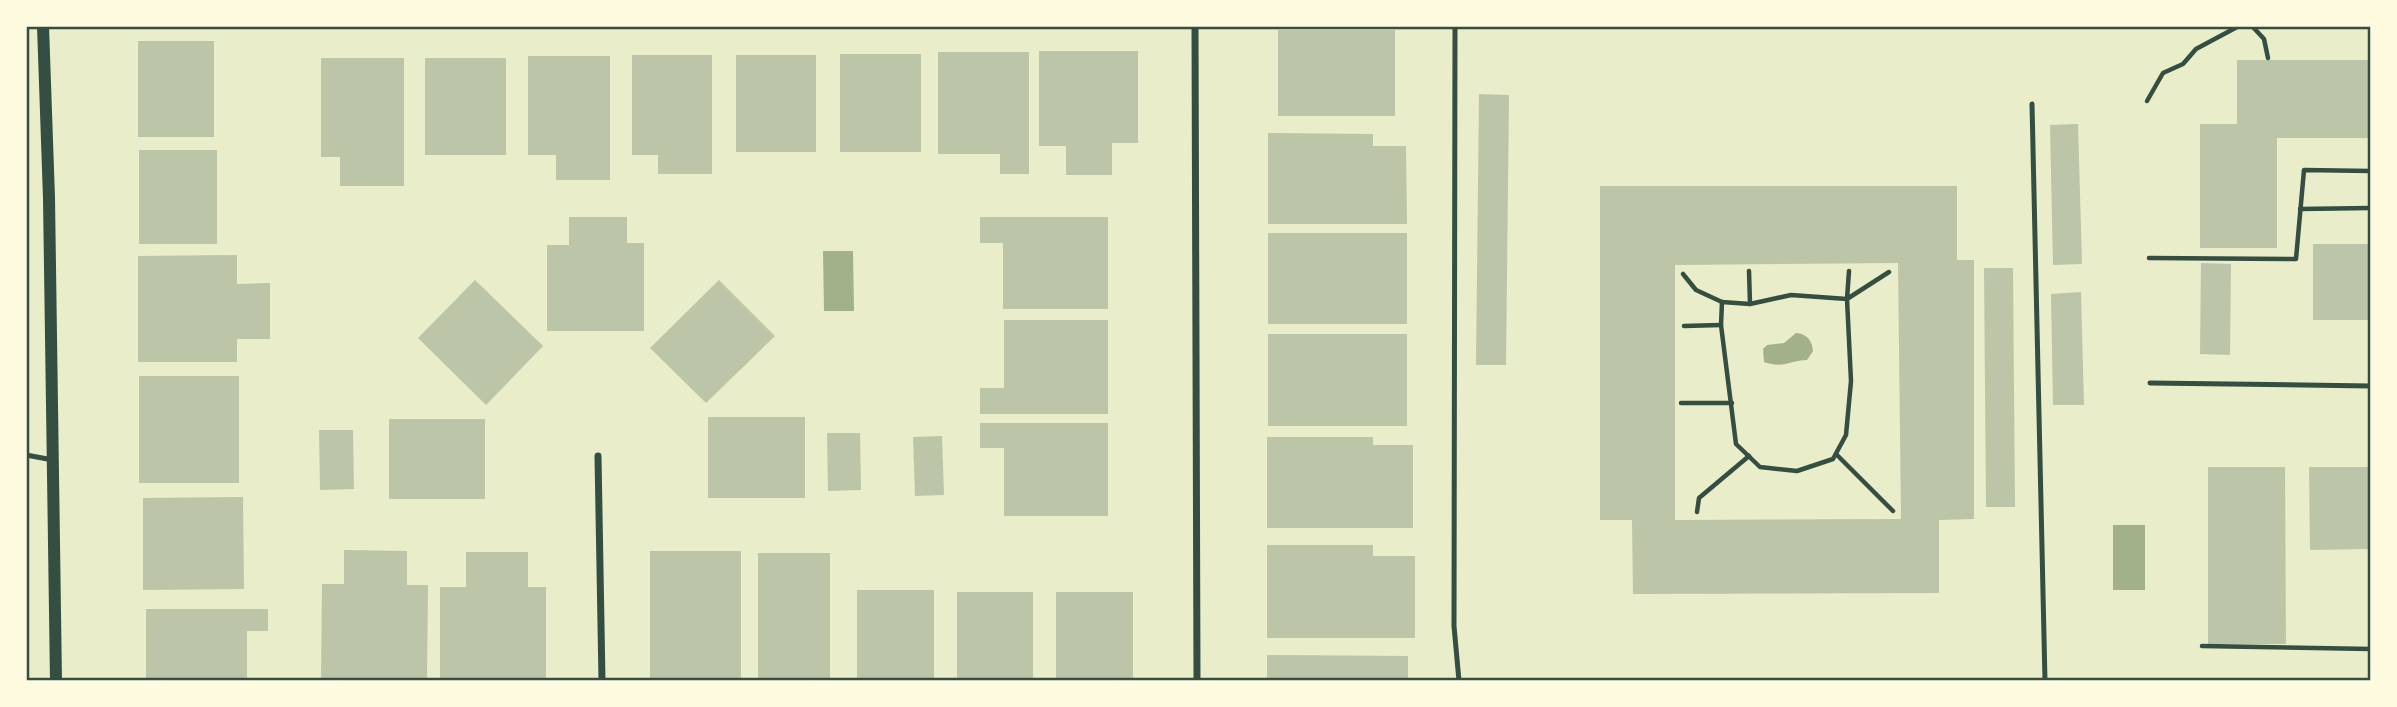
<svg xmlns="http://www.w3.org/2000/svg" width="2397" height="707" viewBox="0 0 2397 707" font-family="Mulish,sans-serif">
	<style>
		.water { fill: #a3b18a }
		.building { fill: #bcc5a7; fill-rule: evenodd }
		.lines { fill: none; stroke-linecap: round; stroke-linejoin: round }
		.path { stroke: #344e41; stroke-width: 4.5 }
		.service { stroke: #344e41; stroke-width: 5 }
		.minor { stroke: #344e41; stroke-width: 7 }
		.tertiary { stroke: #344e41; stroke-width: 12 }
		.neatline { fill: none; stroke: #344e41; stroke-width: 2.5 }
	</style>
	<rect width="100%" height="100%" fill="#e9edc9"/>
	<g class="water">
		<path d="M823,251H853L854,311H824Z"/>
		<path d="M1796,333C1807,334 1812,340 1813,351L1807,360C1791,360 1783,369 1764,362L1763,349L1767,345L1784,343Z"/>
		<rect x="2113" y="525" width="32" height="65"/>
	</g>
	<g class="building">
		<rect x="1278" y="30" width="117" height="86"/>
		<rect x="138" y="41" width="76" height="96"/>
		<path d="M1039,51H1138V143H1112V175H1066V146H1039Z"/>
		<path d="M938,52H1029V174H1000V154H938Z"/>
		<rect x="840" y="54" width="81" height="98"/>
		<path d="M632,55H712V174H658V155H632Z"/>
		<rect x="736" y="55" width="80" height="97"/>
		<path d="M528,56H610V180H556V155H528Z"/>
		<path d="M321,58H404V186H340V157H321Z"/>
		<rect x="425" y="58" width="81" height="97"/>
		<path d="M2237,60H2371V138H2277V248H2200V124H2237Z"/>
		<path d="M1479,94L1509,95L1506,365H1476Z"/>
		<path d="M2078,124L2082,264L2053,265L2050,125Z"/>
		<path d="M1268,133L1373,134V146H1406L1407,224H1268Z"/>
		<rect x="139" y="150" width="78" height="94"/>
		<path d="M1600,186H1957V260H1974V519L1939,520V593L1633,594L1632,520H1600ZM1898,263L1901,519L1675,520V265Z"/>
		<path d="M569,217H627V243H644V331H547V245H569Z"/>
		<path d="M980,217H1108V309H1003V243H980Z"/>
		<rect x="1268" y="233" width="139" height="91"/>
		<rect x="2313" y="244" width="58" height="76"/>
		<path d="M237,255V284L270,283V339H237V362H138V256Z"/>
		<path d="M2201,263L2231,264L2230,355L2200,354Z"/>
		<path d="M1984,268H2013L2015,507H1986Z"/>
		<path d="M475,280L543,346L486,405L418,338Z"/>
		<path d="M719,280L775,336L706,403L650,348Z"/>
		<path d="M2081,292L2084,405H2053L2051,294Z"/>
		<path d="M1004,320H1108V414H980V388H1004Z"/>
		<rect x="1268" y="334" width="139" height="92"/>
		<rect x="139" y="376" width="100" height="107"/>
		<rect x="708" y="417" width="97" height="81"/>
		<rect x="389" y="419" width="96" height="80"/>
		<path d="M980,423H1108V516H1004V448H980Z"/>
		<path d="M319,430H353L354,489L320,490Z"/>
		<path d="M827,433H860L861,490L828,491Z"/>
		<path d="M942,436L944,495L915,496L913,437Z"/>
		<path d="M1267,437H1373V445H1413V528H1267Z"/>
		<path d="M2208,467H2285L2286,644H2208Z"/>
		<path d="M2309,467H2371V549L2310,550Z"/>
		<path d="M243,497L244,589L143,590V498Z"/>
		<path d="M1267,545H1373V556H1415V638H1267Z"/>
		<path d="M344,550L407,551V585H428L427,681H321L322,584H344Z"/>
		<rect x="650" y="551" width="91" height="130"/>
		<path d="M466,552H528V587H546V681H440V587H466Z"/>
		<rect x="758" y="553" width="72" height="128"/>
		<rect x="857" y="590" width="77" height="91"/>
		<rect x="957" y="592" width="76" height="89"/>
		<rect x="1056" y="592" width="77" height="89"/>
		<path d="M146,609H268V631H247V681H146Z"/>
		<path d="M1267,655L1408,656V681H1267Z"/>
	</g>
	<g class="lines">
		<g class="path">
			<path d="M2252,26L2264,39L2268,58"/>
			<path d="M2147,101L2163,73L2183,64L2196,49L2239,26"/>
			<path d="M2300,209L2371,208"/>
			<path d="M2149,258L2296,259L2304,170L2371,171"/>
			<path d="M1749,271L1750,304"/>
			<path d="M1849,271L1847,299L1791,295L1750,304L1722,302L1721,325L1736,444L1760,467L1797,471L1833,459L1846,435L1851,381L1847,299L1889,272"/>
			<path d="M1683,274L1696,290L1722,302"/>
			<path d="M1684,326L1721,325"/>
			<path d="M1681,403H1732"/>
			<path d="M1836,454L1893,511"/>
			<path d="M1697,512L1699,498L1749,456"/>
			<path d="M2202,646L2371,649"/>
		</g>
		<g class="service">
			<path d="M1455,26L1454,626L1459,681"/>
			<path d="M2032,104L2045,681"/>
			<path d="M2150,383L2371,386"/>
			<path d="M26,455L53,460"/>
		</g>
		<g class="minor">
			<path d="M1195,26L1197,681"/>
			<path d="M598,456L602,681"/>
		</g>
		<path class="tertiary" d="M43,26L49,198L56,681"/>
	</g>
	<rect width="2397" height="707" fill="none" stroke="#fefae0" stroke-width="56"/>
	<rect x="28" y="28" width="2341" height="651" class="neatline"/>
</svg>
